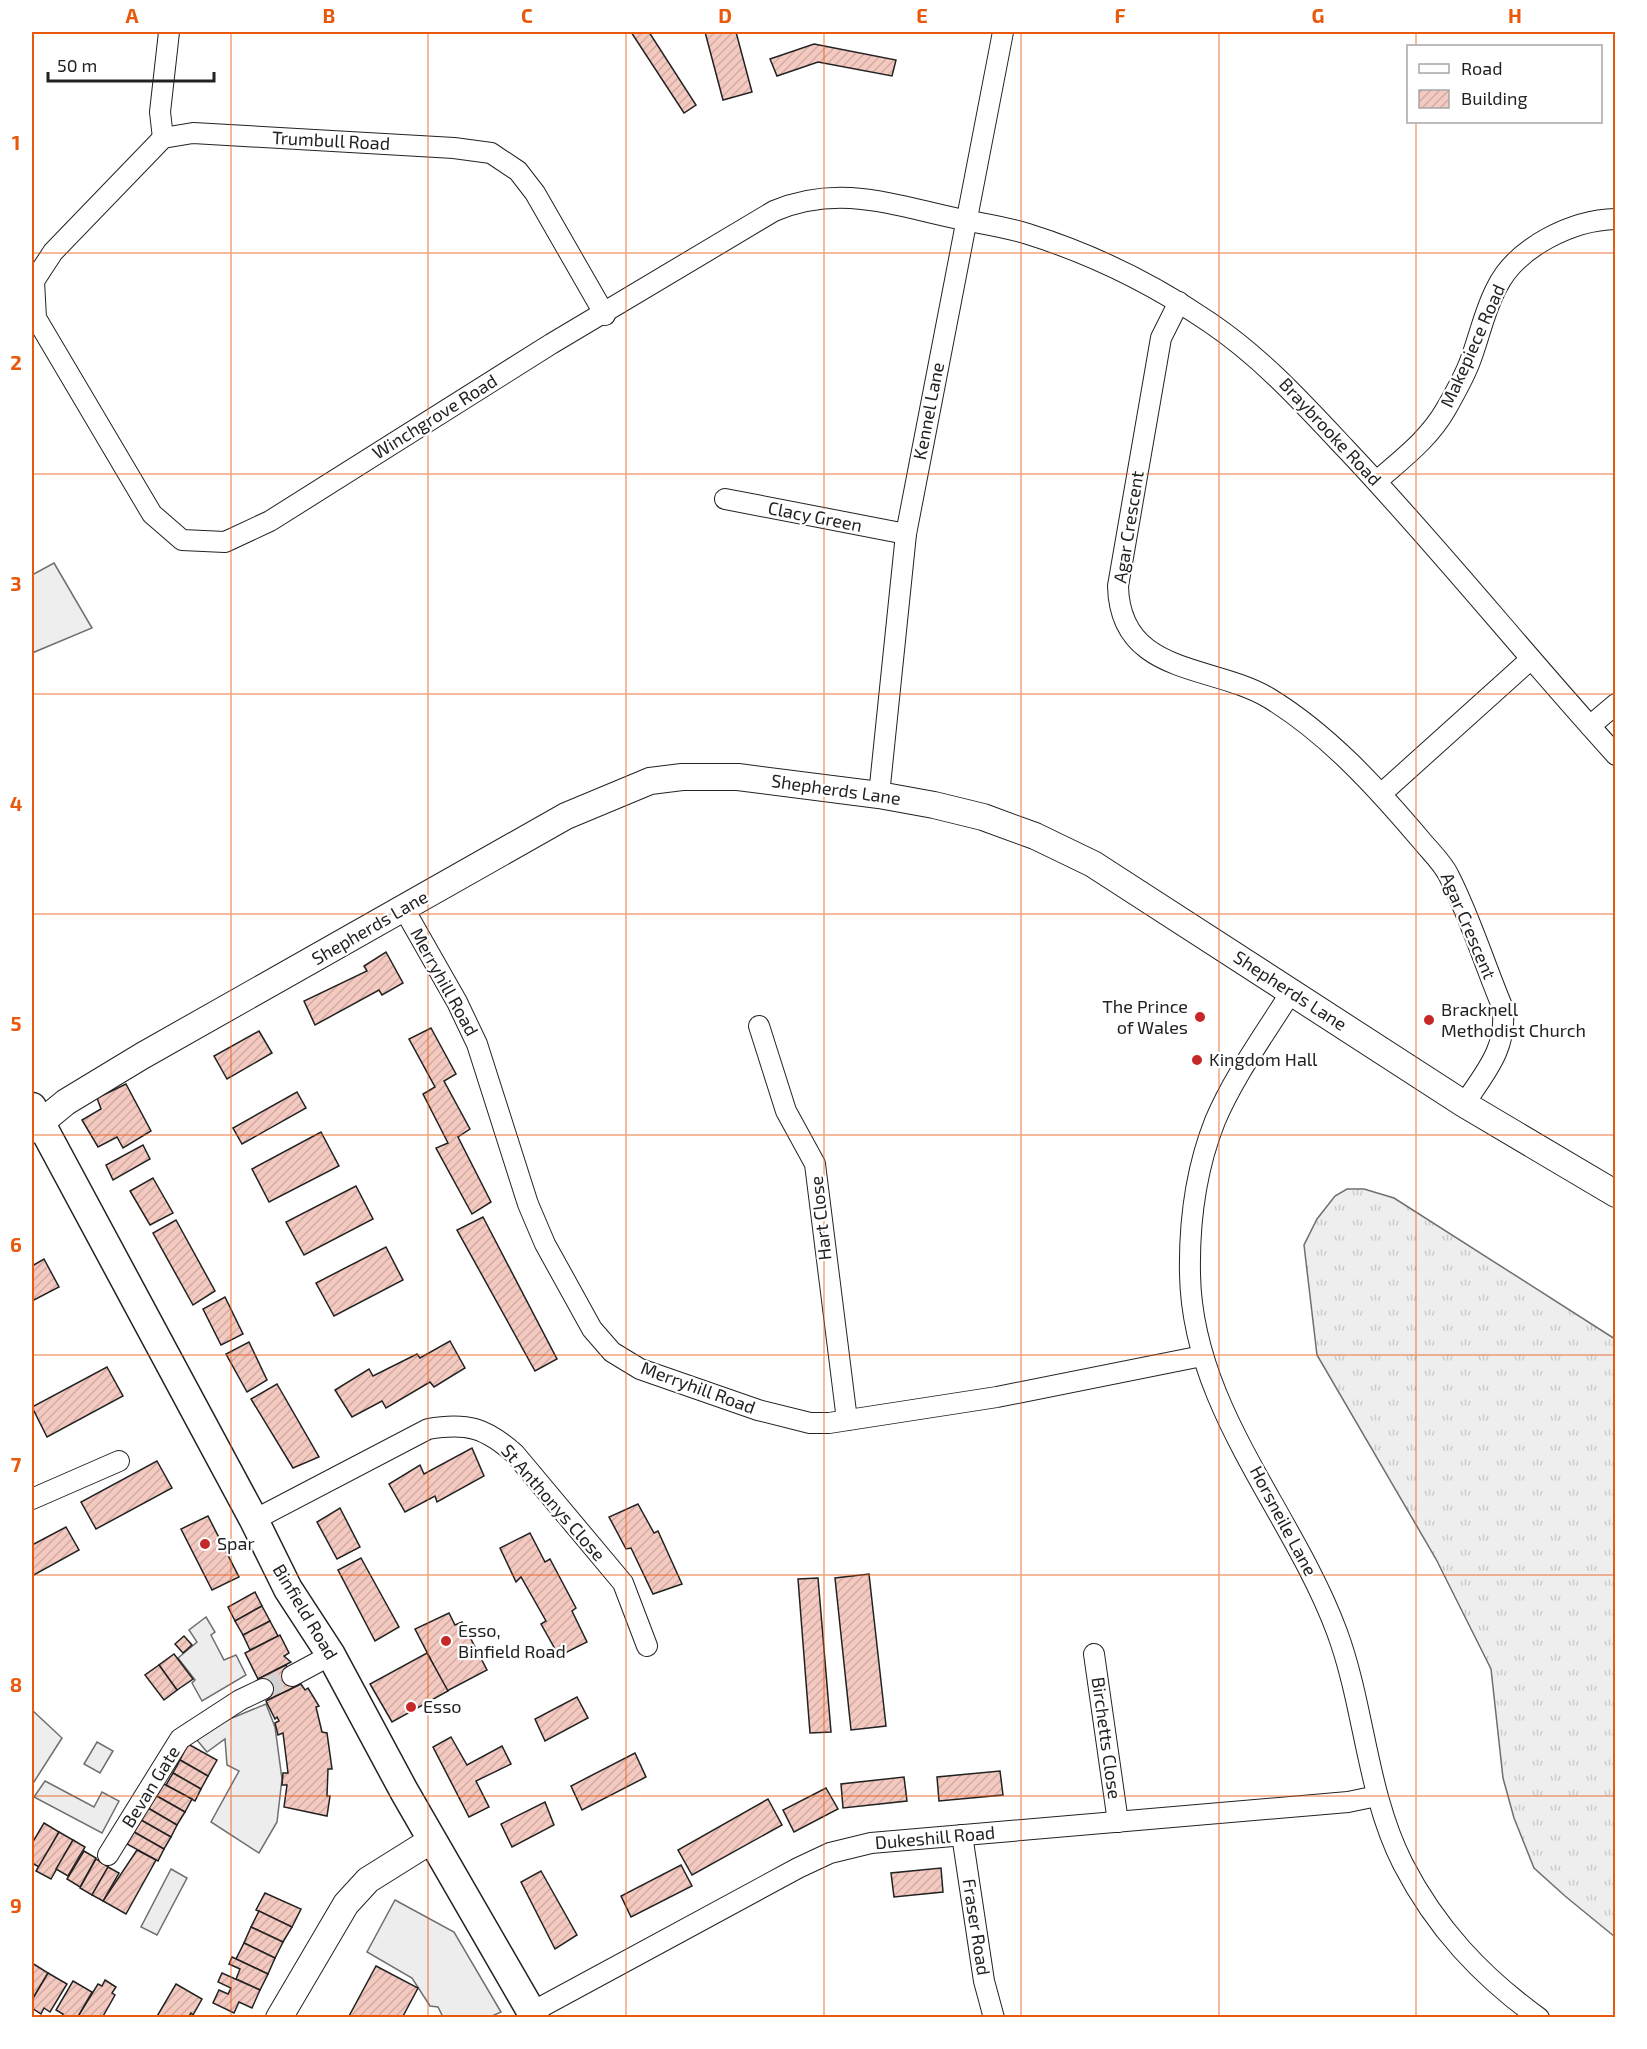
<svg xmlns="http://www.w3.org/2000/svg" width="1647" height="2049" viewBox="0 0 1647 2049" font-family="'Exo 2',sans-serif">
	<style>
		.grass { fill: url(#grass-tufts); stroke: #6f6f6f; stroke-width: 1.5 }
		.garden { fill: #eee; stroke: #6f6f6f; stroke-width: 1.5 }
		.parking { fill: #ededed; stroke: #6f6f6f; stroke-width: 1.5 }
		.building { fill: url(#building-hatch); stroke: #222; stroke-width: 1.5 }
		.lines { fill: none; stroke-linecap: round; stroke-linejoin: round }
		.minor-tunnel { stroke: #d3d3d3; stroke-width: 20; stroke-dasharray: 20 10; stroke-linecap: butt }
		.minor-casing { stroke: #222; stroke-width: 22 }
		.tertiary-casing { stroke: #222; stroke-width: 28 }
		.secondary-casing { stroke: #222; stroke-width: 31 }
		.minor { stroke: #fff; stroke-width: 20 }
		.tertiary { stroke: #fff; stroke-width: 26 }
		.secondary { stroke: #fff; stroke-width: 28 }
		.grid { fill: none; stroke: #e8590c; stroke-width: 1.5; stroke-opacity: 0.55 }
		.poi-dot { fill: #c62828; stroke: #fff; stroke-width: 2 }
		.labels { text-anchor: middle; stroke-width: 4.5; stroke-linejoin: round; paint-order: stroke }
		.street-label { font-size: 18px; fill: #222; stroke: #fff }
		.poi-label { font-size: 18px; fill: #222; stroke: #fff; text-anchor: start }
		.neatline { fill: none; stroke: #e8590c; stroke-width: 2 }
		.grid-label { font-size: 20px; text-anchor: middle; font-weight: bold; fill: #e8590c }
	</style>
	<defs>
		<pattern id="grass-tufts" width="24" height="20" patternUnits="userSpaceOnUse" patternTransform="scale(1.5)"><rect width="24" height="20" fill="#eee"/><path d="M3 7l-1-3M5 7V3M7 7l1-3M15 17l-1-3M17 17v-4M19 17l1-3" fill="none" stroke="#ccc"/></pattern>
		<pattern id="building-hatch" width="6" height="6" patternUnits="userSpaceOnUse" patternTransform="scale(1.5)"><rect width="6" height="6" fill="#f3c9c0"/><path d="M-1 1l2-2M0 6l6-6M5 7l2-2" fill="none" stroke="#d0aca5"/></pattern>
	</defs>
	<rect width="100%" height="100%" fill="#fff"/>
	<path class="grass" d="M1347,1189H1364L1394,1198L1615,1339V1937L1565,1896L1534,1868L1514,1818L1503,1778L1491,1669L1436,1559L1317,1355L1304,1245L1317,1219L1335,1196Z"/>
	<g class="garden">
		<path d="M54,563L92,628L32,653V575Z"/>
		<path d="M32,1710L62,1738L32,1785Z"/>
	</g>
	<g class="parking">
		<path d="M206,1617L215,1632L211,1635L224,1660L236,1655L246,1675L202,1701L192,1683L195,1680L178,1658L197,1642L189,1630Z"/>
		<path d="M266,1704L275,1727L282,1779L277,1822L259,1853L211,1822L239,1771L227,1765L225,1739L207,1752L196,1739L220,1723Z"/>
		<path d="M97,1742L113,1751L100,1773L84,1764Z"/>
		<path d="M45,1781L94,1807L102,1792L119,1801L102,1833L34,1797Z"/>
		<path d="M171,1869L187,1878L157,1935L141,1927Z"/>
		<path d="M395,1900L454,1932L501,2012L490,2017H443L438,2007L430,2006L412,1978L367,1952Z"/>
	</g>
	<g class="building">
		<path d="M631,32H649L696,105L684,113Z"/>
		<path d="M705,32H736L752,92L723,100Z"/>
		<path d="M814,44L896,60L892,76L818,62L777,76L770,59Z"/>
		<path d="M386,952L403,983L382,995L379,990L315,1025L304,1001L367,971L364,966Z"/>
		<path d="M431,1028L456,1074L444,1081L470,1129L458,1137L491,1202L472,1214L436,1148L448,1143L423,1094L435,1087L409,1039Z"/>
		<path d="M259,1031L272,1053L227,1079L214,1056Z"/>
		<path d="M126,1084L151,1131L123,1148L117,1137L98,1147L82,1120L101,1109L97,1098Z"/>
		<path d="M297,1092L306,1108L242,1144L233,1128Z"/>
		<path d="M321,1132L339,1166L269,1202L252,1169Z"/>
		<path d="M143,1145L150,1159L113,1180L106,1165Z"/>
		<path d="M153,1178L173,1213L150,1225L130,1191Z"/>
		<path d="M356,1186L373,1219L304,1255L286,1222Z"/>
		<path d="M483,1217L557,1359L535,1371L457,1230Z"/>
		<path d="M176,1220L215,1291L193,1305L153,1233Z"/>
		<path d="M386,1247L403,1280L334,1316L316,1283Z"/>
		<path d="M44,1259L59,1287L32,1301V1266Z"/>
		<path d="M225,1297L243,1334L221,1345L203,1309Z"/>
		<path d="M450,1341L465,1368L434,1387L430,1382L386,1408L382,1401L352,1417L335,1390L369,1369L373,1376L417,1354L420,1358Z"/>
		<path d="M249,1342L267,1380L247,1392L226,1354Z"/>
		<path d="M107,1367L123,1396L47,1437L32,1407Z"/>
		<path d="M277,1384L319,1457L293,1468L251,1399Z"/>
		<path d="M472,1448L484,1476L437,1502L435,1496L405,1512L389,1484L420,1465L424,1474Z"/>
		<path d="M157,1461L172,1488L96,1529L81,1502Z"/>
		<path d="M638,1504L654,1533L658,1531L682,1584L653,1594L631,1548L626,1549L609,1517Z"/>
		<path d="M340,1508L360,1547L337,1559L317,1522Z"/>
		<path d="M208,1516L239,1577L212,1590L181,1529Z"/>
		<path d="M66,1527L79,1550L32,1576V1545Z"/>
		<path d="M530,1533L545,1562L550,1559L576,1608L572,1611L587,1642L559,1656L541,1624L546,1621L521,1577L516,1582L500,1548Z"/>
		<path d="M361,1558L399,1627L375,1641L338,1570Z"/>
		<path d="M869,1574L886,1726L851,1730L835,1578Z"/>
		<path d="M818,1578L831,1732L810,1733L798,1579Z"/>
		<path d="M255,1592L262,1606L235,1621L228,1607Z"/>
		<path d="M262,1606L270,1621L243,1635L235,1621Z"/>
		<path d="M449,1613L455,1625L462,1622L487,1670L447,1691L415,1629Z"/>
		<path d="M270,1621L278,1636L250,1650L243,1635Z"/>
		<path d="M280,1635L289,1653L284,1656L291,1662L258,1679L245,1653Z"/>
		<path d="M184,1636L192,1645L183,1653L175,1644Z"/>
		<path d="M427,1653L448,1691L392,1722L370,1684Z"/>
		<path d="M174,1654L193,1679L177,1690L159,1665Z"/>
		<path d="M159,1665L177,1690L164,1700L145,1675Z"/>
		<path d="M286,1665L297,1686L268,1700L258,1679Z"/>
		<path d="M301,1684L305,1690L308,1688L319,1706L316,1707L322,1732L327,1733L332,1769H328L327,1796H330L327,1816L284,1807L287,1785H282L283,1773H288L283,1733L278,1735L275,1723L279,1721L277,1717L275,1719L266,1701Z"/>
		<path d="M577,1697L588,1718L545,1741L535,1719Z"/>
		<path d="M451,1737L467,1765L502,1746L511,1764L476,1781L489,1807L469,1817L433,1747Z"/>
		<path d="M188,1744L217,1760L208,1776L180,1760Z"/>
		<path d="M635,1753L646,1777L582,1810L571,1786Z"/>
		<path d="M180,1760L208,1776L201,1789L173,1773Z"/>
		<path d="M1000,1771L1003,1795L939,1801L937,1777Z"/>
		<path d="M173,1773L201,1789L195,1801L166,1785Z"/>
		<path d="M904,1777L907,1801L843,1808L841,1784Z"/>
		<path d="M162,1783L192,1799L185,1812L155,1795Z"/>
		<path d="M826,1788L838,1809L794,1832L783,1810Z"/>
		<path d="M155,1795L185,1812L177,1825L148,1808Z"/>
		<path d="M768,1799L782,1825L692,1875L678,1850Z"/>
		<path d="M545,1802L554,1825L512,1847L501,1824Z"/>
		<path d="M148,1808L177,1825L171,1837L141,1820Z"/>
		<path d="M141,1820L171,1837L164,1849L134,1832Z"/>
		<path d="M44,1823L59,1832L39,1867L32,1863V1838L34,1840Z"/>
		<path d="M59,1832L73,1840L51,1879L36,1871Z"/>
		<path d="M134,1832L164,1849L158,1861L127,1844Z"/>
		<path d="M73,1840L85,1847L68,1876L56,1869Z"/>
		<path d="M137,1850L156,1860L126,1914L103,1901Z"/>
		<path d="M84,1851L96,1858L80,1887L67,1879Z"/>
		<path d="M96,1859L108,1867L92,1895L80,1888Z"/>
		<path d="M681,1865L692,1886L631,1917L621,1896Z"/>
		<path d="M108,1867L119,1873L103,1901L92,1895Z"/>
		<path d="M941,1868L943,1892L894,1897L891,1873Z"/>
		<path d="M541,1871L577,1935L555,1949L521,1882Z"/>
		<path d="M265,1893L301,1909L292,1927L256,1910Z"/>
		<path d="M259,1911L292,1927L283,1942L251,1927Z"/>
		<path d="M251,1927L283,1942L275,1958L244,1943Z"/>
		<path d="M244,1943L275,1958L268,1974L236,1959Z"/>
		<path d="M232,1957L268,1974L260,1990L236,1979L240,1969L229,1964Z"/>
		<path d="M32,1963L48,1973L32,2000Z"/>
		<path d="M376,1966L418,1988L402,2018H348Z"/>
		<path d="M48,1973L67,1984L50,2012L44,2008L41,2014L32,2008V2000Z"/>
		<path d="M222,1973L260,1990L252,2008L239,2002L234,2013L213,2003L219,1990L228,1994L231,1988L218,1982Z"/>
		<path d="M105,1980L116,1987L112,1993L115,1995L102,2018H77L98,1984L102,1986Z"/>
		<path d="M73,1981L92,1992L77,2018H61L63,2014L56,2010Z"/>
		<path d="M176,1984L202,1999L193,2015L191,2013L188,2018H156Z"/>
	</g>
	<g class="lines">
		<path class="minor-tunnel" d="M263,1689L292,1676"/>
		<defs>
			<g id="minor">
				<path d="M163,138L160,112L169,32"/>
				<path d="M34,281L36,318L152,514L182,540L225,542L270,521L551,344L774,211C836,185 887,203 950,217C976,223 1003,226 1028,234C1092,254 1153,284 1209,322C1261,357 1302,402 1345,448C1439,547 1524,654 1616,755"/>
				<path d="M34,281L53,252L163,138L193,133L454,148L491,153L518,171L535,193L605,315"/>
				<path d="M1179,302L1161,338L1118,586C1120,676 1212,664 1269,698C1328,734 1377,788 1421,840C1430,851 1443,863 1449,876C1470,917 1484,963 1502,1006C1509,1046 1485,1073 1464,1104"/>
				<path d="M1377,481C1402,459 1429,439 1446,409C1454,395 1463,379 1469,364C1479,339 1484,311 1497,287C1517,247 1572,220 1616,219"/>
				<path d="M725,499L906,534"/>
				<path d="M1590,726L1616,704"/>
				<path d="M1381,794L1531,659"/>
				<path d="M879,795L906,534L1003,32"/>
				<path d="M404,909L457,1002L477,1044L528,1204L545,1244L592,1329L612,1352L640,1369L758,1410L810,1423H829L997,1397L1202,1356"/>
				<path d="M1291,992C1265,1034 1234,1076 1215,1121C1196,1169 1189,1222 1190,1274C1192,1408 1292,1511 1337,1632C1365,1708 1366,1791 1403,1864C1436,1928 1481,1976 1539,2018"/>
				<path d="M759,1026L786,1111L815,1164L847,1420"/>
				<path d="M32,1499L119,1461"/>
				<path d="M254,1520L428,1429C467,1422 486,1428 515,1454L623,1583L647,1646"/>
				<path d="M1094,1654L1118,1822"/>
				<path d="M292,1676L331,1655"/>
				<path d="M962,1835L984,1981L994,2018"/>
				<path d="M108,1855L180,1739L240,1700L263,1689"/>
				<path d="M532,2012L798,1868L830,1853L871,1843L1348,1802L1377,1796"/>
			</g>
			<g id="tertiary">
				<path d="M32,1130L66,1102L142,1056L566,816L650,781L682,777H738L879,795L934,805L983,817L1035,836L1093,864L1464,1104L1616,1194"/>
				<path d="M279,2018L346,1904L368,1880L432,1840"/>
			</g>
			<path id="secondary" d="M32,1107L254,1520L288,1589L331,1655L404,1791L535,2018"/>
		</defs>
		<use href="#minor" class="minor-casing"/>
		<use href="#tertiary" class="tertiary-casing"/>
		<use href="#secondary" class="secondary-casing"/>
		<use href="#minor" class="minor"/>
		<use href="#tertiary" class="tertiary"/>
		<use href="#secondary" class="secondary"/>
	</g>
	<path class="grid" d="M231,32V2018M428,32V2018M626,32V2018M824,32V2018M1021,32V2018M1219,32V2018M1416,32V46M1416,122V2018M32,253H1616M32,474H1616M32,694H1616M32,914H1616M32,1135H1616M32,1355H1616M32,1575H1616M32,1796H1616"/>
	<g class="poi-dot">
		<circle cx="1200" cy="1017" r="6"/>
		<circle cx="1429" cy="1020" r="6"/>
		<circle cx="1197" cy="1060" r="6"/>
		<circle cx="205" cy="1544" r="6"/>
		<circle cx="446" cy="1641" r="6"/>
		<circle cx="411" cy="1707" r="6"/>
	</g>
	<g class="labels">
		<g class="street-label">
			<text transform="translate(331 141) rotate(3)" y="6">Trumbull Road</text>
			<text transform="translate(1473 346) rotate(-66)" y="6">Makepiece Road</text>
			<text transform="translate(929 411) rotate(-79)" y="6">Kennel Lane</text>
			<text transform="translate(435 417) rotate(-32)" y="6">Winchgrove Road</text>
			<text transform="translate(1330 432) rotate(47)" y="6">Braybrooke Road</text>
			<text transform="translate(815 517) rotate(11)" y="6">Clacy Green</text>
			<text transform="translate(1129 527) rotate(-81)" y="6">Agar Crescent</text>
			<text transform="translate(836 790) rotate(8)" y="6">Shepherds Lane</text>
			<text transform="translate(1468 926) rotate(67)" y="6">Agar Crescent</text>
			<text transform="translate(370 928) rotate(-30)" y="6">Shepherds Lane</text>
			<text transform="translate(444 982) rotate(61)" y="6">Merryhill Road</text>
			<text transform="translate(1290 991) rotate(33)" y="6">Shepherds Lane</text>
			<text transform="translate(821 1218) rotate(-96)" y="6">Hart Close</text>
			<text transform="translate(698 1388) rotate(20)" y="6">Merryhill Road</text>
			<text transform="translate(553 1503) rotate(49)" y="6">St Anthonys Close</text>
			<text transform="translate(1283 1521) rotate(62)" y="6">Horsneile Lane</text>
			<text transform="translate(305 1612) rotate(59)" y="6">Binfield Road</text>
			<text transform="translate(1106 1738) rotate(82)" y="6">Birchetts Close</text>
			<text transform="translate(151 1787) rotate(-58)" y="6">Bevan Gate</text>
			<text transform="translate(935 1838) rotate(-5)" y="6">Dukeshill Road</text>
			<text transform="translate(976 1927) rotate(81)" y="6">Fraser Road</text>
		</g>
		<g class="poi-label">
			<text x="1188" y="1013" text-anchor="end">The Prince<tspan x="1188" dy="21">of Wales</tspan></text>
			<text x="1441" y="1016">Bracknell<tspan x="1441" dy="21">Methodist Church</tspan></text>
			<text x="1209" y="1066">Kingdom Hall</text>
			<text x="217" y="1550">Spar</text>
			<text x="458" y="1637">Esso,<tspan x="458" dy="21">Binfield Road</tspan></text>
			<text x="423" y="1713">Esso</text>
		</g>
	</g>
	<rect width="1647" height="2049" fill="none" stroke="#ffffff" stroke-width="66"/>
	<rect x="1407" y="45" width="195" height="78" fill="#ffffff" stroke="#a7a7a7" stroke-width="1.5"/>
	<rect x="1419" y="64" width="30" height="9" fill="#ffffff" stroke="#a7a7a7" stroke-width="1.5"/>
	<text x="1461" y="75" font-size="18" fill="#222222">Road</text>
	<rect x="1419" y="90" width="30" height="18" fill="url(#building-hatch)" stroke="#a7a7a7" stroke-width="1.5"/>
	<text x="1461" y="105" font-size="18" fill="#222222">Building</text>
	<path d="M48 72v9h166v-9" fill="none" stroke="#222222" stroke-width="3"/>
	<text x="57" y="72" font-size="18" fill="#222222" stroke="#ffffff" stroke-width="4.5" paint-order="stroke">50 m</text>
	<rect x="33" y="33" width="1581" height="1983" class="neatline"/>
	<g class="grid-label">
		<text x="132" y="23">A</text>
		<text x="329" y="23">B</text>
		<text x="527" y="23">C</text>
		<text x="725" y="23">D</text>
		<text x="922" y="23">E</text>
		<text x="1120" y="23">F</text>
		<text x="1318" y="23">G</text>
		<text x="1515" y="23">H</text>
		<text x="16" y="150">1</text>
		<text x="16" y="370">2</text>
		<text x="16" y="591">3</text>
		<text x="16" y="811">4</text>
		<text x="16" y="1031">5</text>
		<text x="16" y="1252">6</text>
		<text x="16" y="1472">7</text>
		<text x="16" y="1692">8</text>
		<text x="16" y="1913">9</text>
	</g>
</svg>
